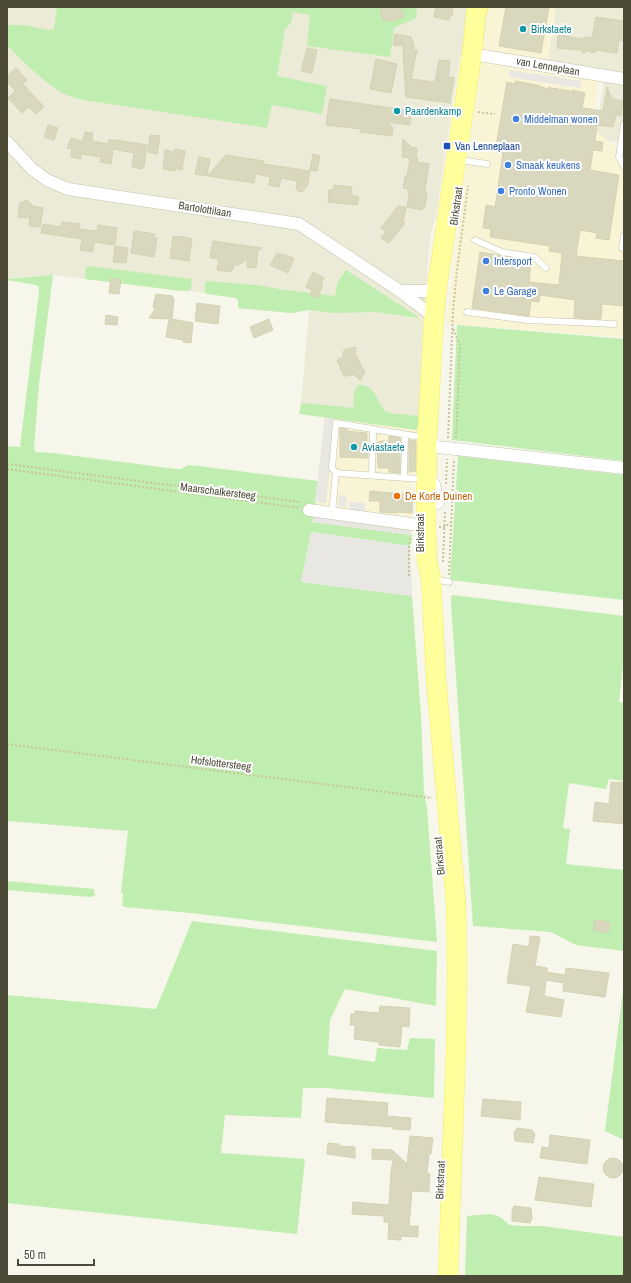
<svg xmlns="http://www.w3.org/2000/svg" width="631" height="1283" viewBox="0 0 631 1283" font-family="'Archivo Narrow',sans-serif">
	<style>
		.residential { fill: #ebebd8 }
		.commercial { fill: #f9f4d5 }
		.green { fill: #c0eeb0 }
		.parking { fill: #e8e7e2 }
		.building { fill: #dad7bf; stroke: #d5d2b1 }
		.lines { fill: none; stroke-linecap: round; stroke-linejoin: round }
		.lane-casing { stroke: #c3c2ac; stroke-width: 7 }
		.street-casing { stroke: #c3c2ac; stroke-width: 13 }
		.primary-casing { stroke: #f0ee5f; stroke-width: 20 }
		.path { stroke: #c7c49c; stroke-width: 2; stroke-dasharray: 2 2; stroke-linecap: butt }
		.lane { stroke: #fff; stroke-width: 6 }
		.street { stroke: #fff; stroke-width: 12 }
		.primary { stroke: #ffff9b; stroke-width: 19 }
		.culture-dot { fill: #0f9aa8; stroke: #fff; stroke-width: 1.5 }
		.shop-dot { fill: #3f7fe0; stroke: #fff; stroke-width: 1.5 }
		.transit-dot { fill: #1a4fb4; stroke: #fff; stroke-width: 1.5 }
		.food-dot { fill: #e8710a; stroke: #fff; stroke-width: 1.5 }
		.labels { text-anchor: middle; stroke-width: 4; stroke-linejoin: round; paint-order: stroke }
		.culture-label { font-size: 11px; fill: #0d838f; stroke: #fff; text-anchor: start }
		.street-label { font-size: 11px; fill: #4c4a37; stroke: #fff }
		.shop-label { font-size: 11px; fill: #366cbe; stroke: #fff; text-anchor: start }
		.transit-label { font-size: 11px; fill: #164399; stroke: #fff; text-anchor: start }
		.food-label { font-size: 11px; fill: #c56008; stroke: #fff; text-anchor: start }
	</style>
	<rect width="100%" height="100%" fill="#f7f6eb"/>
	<path class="residential" d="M7,7H624V144L595,138L604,79L460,56L436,217L430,237L423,328L419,416L388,413L385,411L348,409L303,403L301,404L309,310L291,313L238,308V300L236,298L188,291L53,275L7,279Z"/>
	<g class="commercial">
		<path d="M488,7H556L547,68L599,77L593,128L612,145L624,149V337L446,324Z"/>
		<path d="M325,417L417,430L412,535L312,522Z"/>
	</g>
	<g class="green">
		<path d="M57,7H417L416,18L394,28L390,57L307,46L310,15L293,12L291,23L285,29L277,76L327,86L322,114L272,105L267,128L84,100C76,98 70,97 63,93C47,85 20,59 7,45V25H23L49,30L54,29Z"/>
		<path d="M89,266L192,279L191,288L188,291H181L85,279L86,267Z"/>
		<path d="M346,270L420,318L376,312L335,313L309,310L291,313L238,308V300L236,298L208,294L205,293V281L257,285L285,290L335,296L338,281Z"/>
		<path d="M53,275L39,384L34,449L36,452L53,453L176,469H181L188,465L199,466L318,481L313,522L412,535L410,546L311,532L301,582L412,596L421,716L424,792L427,808L437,942L191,913L124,907L122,905L123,894L121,892L128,831L7,821V446L20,447L39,292L38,286L36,285L7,280V279Z"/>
		<path d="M457,325L624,339V461L452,440Z"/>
		<path d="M360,385C375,385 377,402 385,411L389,413L419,416L417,430L299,414L301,404L303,403L354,408C353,400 353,394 357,386Z"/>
		<path d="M458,456L624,475V600L450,580Z"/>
		<path d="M454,595L624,616V657L619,702L624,703V781L609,779L606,789L569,783L563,828L570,829L566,864L624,870V951L576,945L551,932L473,926L451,603V596Z"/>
		<path d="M7,881L94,889L95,896L90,897L7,890Z"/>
		<path d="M192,921L437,951L436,1006L345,989L330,1020L328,1055L375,1062L377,1048L407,1050L410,1038L435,1039L434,1098L327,1088H303L301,1118L225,1115L221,1153L305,1159L297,1234L7,1203V995L156,1009Z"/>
		<path d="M624,984V1140L605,1131Z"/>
		<path d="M491,1214L500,1217L510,1225L522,1226H542L624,1237V1276H465L467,1216Z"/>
	</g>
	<g class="parking">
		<path d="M510,70L581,81L580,88L509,77Z"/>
		<path d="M325,417L335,419L326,503L315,502Z"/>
		<path d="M339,495L347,496L346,507L338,506Z"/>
		<path d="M349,502L365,503V512L349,511Z"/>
		<path d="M314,514L411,527V535L312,522Z"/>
		<path d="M311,532L410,546L412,596L301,582Z"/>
	</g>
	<g class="building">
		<path d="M380,7H400L404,17L390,22L389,19L384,21L380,12L381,11Z"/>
		<path d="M436,7H453L452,16H450L449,20L434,17Z"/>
		<path d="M506,7H549L541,53L499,46Z"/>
		<path d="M596,17L624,21V41L619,40L617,53L595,50V53L587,51L584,54L582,50L557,48L558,35L583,39L584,37L592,38Z"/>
		<path d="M395,34L411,37L414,45L413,50H417L411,79L435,82L439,60L450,61L448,77L454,78L450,103L406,97L403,54L404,48H403L402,39L401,46L393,45Z"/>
		<path d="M307,48L317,50L312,73L301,71Z"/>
		<path d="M376,59L397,64L391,93L370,89Z"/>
		<path d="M16,68L27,80L23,84L44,107L36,114L29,107L22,113L8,98L15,91L7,81V76Z"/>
		<path d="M515,81L536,85L548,89L549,87L554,89L555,88L560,90L561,89L566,91L567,90L572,92L573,90L585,93L582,108L603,111L607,87L612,99L623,101L621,116L616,115L613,127L597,125L595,141L603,142L602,151L593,150L590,170L619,175L609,240L596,238L597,233L580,230L576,256L624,261V306L602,304L601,319L574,318L575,300L540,295L539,302L531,301L529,316L472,308L480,252L531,261L529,282L559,285L562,253L549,251L550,246L490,237L491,229L483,228L486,205L495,207L503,153L495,152L507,82L515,84Z"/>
		<path d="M330,99L412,111L410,125L388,122L393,128L392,136L360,132L361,129L326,125Z"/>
		<path d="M48,125L58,128L54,140L44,137Z"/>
		<path d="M85,132L93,133L92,141L108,144L109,140H116L147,145L144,167L142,169L132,167L134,153L113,149L111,164L100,162L101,157L81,154V159L71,157L72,149L67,148L71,138L82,142Z"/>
		<path d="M150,135L160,136L157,154L148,152Z"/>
		<path d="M403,139L411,147L417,148L416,158H418L417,162L429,164L425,192L427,194L425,207L421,210L407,207L409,192H408V189L403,188L405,176L407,177L410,158L402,157L403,151H402Z"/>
		<path d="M175,149L185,151L182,170L175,168V171L163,169L165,150L174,152Z"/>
		<path d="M313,154L320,156L317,171L310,170Z"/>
		<path d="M226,155L264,161V164L310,171L307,187L305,186V189L302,192L298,191L296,188L297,181L281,178L279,187L269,185L270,177L256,174L254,183L195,174L199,157L210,159L207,176Z"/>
		<path d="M334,185L352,187L351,195L359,197L357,205L328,202L329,190H333Z"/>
		<path d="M27,200L33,206L43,208L40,227L29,226L30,218L18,217L20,203Z"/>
		<path d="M398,206L406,207L403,222L405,223L389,243L381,238L386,232L381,228Z"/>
		<path d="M62,222L80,224L79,229L97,231L98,225L117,228L115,245L94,242L93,252L80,250L82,239L41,233L43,224L61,227Z"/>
		<path d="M134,231L155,234L154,238H157L154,257L131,253Z"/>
		<path d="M173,236L178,237L179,236L192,239L189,261L170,258Z"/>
		<path d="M213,241L262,248L258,251L256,268L247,267L248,259L238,265H234L233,269L230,272L217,270L219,259L210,258Z"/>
		<path d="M115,246L128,248L126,263L113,262Z"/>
		<path d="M277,253L294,258L288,273L270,265Z"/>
		<path d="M313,272L324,278L321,284L323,285L317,298L310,295L312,290L306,287Z"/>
		<path d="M111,278L121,280L119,294L109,293Z"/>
		<path d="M156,294L172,296L174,299L172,319L193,323L191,343L183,342V340L166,337L169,319L149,318L155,309L153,307Z"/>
		<path d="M197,303L220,306L218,324L195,321Z"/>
		<path d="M106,315L118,317L117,325L105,324Z"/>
		<path d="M269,319L273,330L254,338L250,327Z"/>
		<path d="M356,347L355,353L365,373L360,380L353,374L348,376H344L337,360L343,357L344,350Z"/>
		<path d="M340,428L347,429V431L367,433V452L368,450V458L340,457Z"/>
		<path d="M389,436L400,438V473L389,472V468H378L377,443L380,441H389Z"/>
		<path d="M409,440L416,441V471L409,472Z"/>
		<path d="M370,491L413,495L412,513L397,512V513L380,512V501H369Z"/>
		<path d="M611,782L624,783V824L593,821L595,802L609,804Z"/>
		<path d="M595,920L609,922L610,925L609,930L607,933L593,930Z"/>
		<path d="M530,936L540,937L535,966L547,968V972L565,975L566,968L609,973L605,997L563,991L564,983L546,980L544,996L564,1000L561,1017L526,1012L531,986L507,983L513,944L529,947Z"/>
		<path d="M380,1006L410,1008L409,1027L402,1026L400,1047L379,1045V1042L354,1039L355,1025H350L351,1014H355V1011L379,1013Z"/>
		<path d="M327,1098L388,1103L387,1116L411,1118L410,1130L393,1129V1127L325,1122Z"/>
		<path d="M483,1099L521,1102L520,1120L481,1116Z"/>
		<path d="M517,1128L532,1130L535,1134L533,1143L515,1141L514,1133Z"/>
		<path d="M550,1135L590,1140L587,1164L540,1158L542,1147L549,1148Z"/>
		<path d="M410,1136L433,1138L431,1154H429L427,1173L430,1174L429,1192L412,1191L409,1226H418V1237L401,1236V1240H399L388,1239L389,1222H384V1216L352,1214L353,1202L389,1205L391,1172L393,1160L372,1159V1149L392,1150L407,1164Z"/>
		<path d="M328,1143L339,1144V1146L355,1147V1158L327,1154Z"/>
		<circle cx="613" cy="1168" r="10"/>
		<path d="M539,1177L594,1184L591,1207L535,1200Z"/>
		<path d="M514,1206L531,1208L532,1218L530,1223L512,1221V1211Z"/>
	</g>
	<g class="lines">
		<defs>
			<g id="lane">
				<path d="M624,124L619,157L624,166"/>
				<path d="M459,160L487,164"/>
				<path d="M475,240L502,252L534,257L546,268"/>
				<path d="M622,248L624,235"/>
				<path d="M467,312L528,320L614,324"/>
				<path d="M336,473L332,468L336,423L421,437"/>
				<path d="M372,475L373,430"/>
				<path d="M404,477L405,435"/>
				<path d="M332,513L336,473L420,479"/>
				<path d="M434,579L449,582"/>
			</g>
			<g id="street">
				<path d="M472,54L624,79"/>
				<path d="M7,142L32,169L47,180L68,189L299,224L400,291L434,317"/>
				<path d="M400,291H425L437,287"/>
				<path d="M423,438L438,447L624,468"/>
				<path d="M429,481L434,484L438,503"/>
				<path d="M309,510L426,526"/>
			</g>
			<path id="primary" d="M448,1276L456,1048L457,972L456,904L436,678L431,578L427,561L426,526L427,440L434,317L437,287L472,54L476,13L478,7"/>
		</defs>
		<use href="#lane" class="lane-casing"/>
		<use href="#street" class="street-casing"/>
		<use href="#primary" class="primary-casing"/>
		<g class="path">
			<path d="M478,112L495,114"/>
			<path d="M453,329L460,345L456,439"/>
			<path d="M448,438L453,311L457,270L468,186"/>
			<path d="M7,464L301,502"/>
			<path d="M7,469L300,508"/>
			<path d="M446,484L447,459"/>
			<path d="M439,527H444L451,523"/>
			<path d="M443,562L445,510"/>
			<path d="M449,575L454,459"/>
			<path d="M409,576V546L411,537"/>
			<path d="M7,744L432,798"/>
		</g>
		<use href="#lane" class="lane"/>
		<use href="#street" class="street"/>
		<use href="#primary" class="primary"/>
	</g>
	<g class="culture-dot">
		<circle cx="523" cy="29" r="4"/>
		<circle cx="397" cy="111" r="4"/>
		<circle cx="354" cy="447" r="4"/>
	</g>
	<g class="shop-dot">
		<circle cx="516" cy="119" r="4"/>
		<circle cx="508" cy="165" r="4"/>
		<circle cx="501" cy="191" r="4"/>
		<circle cx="486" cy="261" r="4"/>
		<circle cx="486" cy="291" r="4"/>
	</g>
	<rect class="transit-dot" x="443" y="142" width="8" height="8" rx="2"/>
	<circle class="food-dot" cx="397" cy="496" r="4"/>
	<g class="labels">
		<g class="culture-label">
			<text x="531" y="33">Birkstaete</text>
			<text x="405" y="115">Paardenkamp</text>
			<text x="362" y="451">Aviastaete</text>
		</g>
		<g class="street-label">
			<text transform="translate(548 66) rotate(10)" y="4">van Lenneplaan</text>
			<text transform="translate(456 206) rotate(-82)" y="4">Birkstraat</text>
			<text transform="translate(205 209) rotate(9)" y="4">Bartolottilaan</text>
			<text transform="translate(218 491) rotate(7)" y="4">Maarschalkersteeg</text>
			<text transform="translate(420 533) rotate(-90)" y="4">Birkstraat</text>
			<text transform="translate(221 763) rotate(7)" y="4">Hofslottersteeg</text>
			<text transform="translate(439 856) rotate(-95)" y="4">Birkstraat</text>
			<text transform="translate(440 1180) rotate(-88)" y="4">Birkstraat</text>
		</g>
		<g class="shop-label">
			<text x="524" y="123">Middelman wonen</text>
			<text x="516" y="169">Smaak keukens</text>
			<text x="509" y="195">Pronto Wonen</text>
			<text x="494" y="265">Intersport</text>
			<text x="494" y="295">Le Garage</text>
		</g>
		<g class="transit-label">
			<text x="455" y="150">Van Lenneplaan</text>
		</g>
		<g class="food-label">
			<text x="405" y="500">De Korte Duinen</text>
		</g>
	</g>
	<rect width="631" height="1283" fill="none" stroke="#4c4a37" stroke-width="16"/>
	<path d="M18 1259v6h76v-6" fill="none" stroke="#4c4a37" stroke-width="2"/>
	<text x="24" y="1259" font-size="12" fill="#4c4a37" stroke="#ffffff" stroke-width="3" paint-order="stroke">50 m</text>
</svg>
